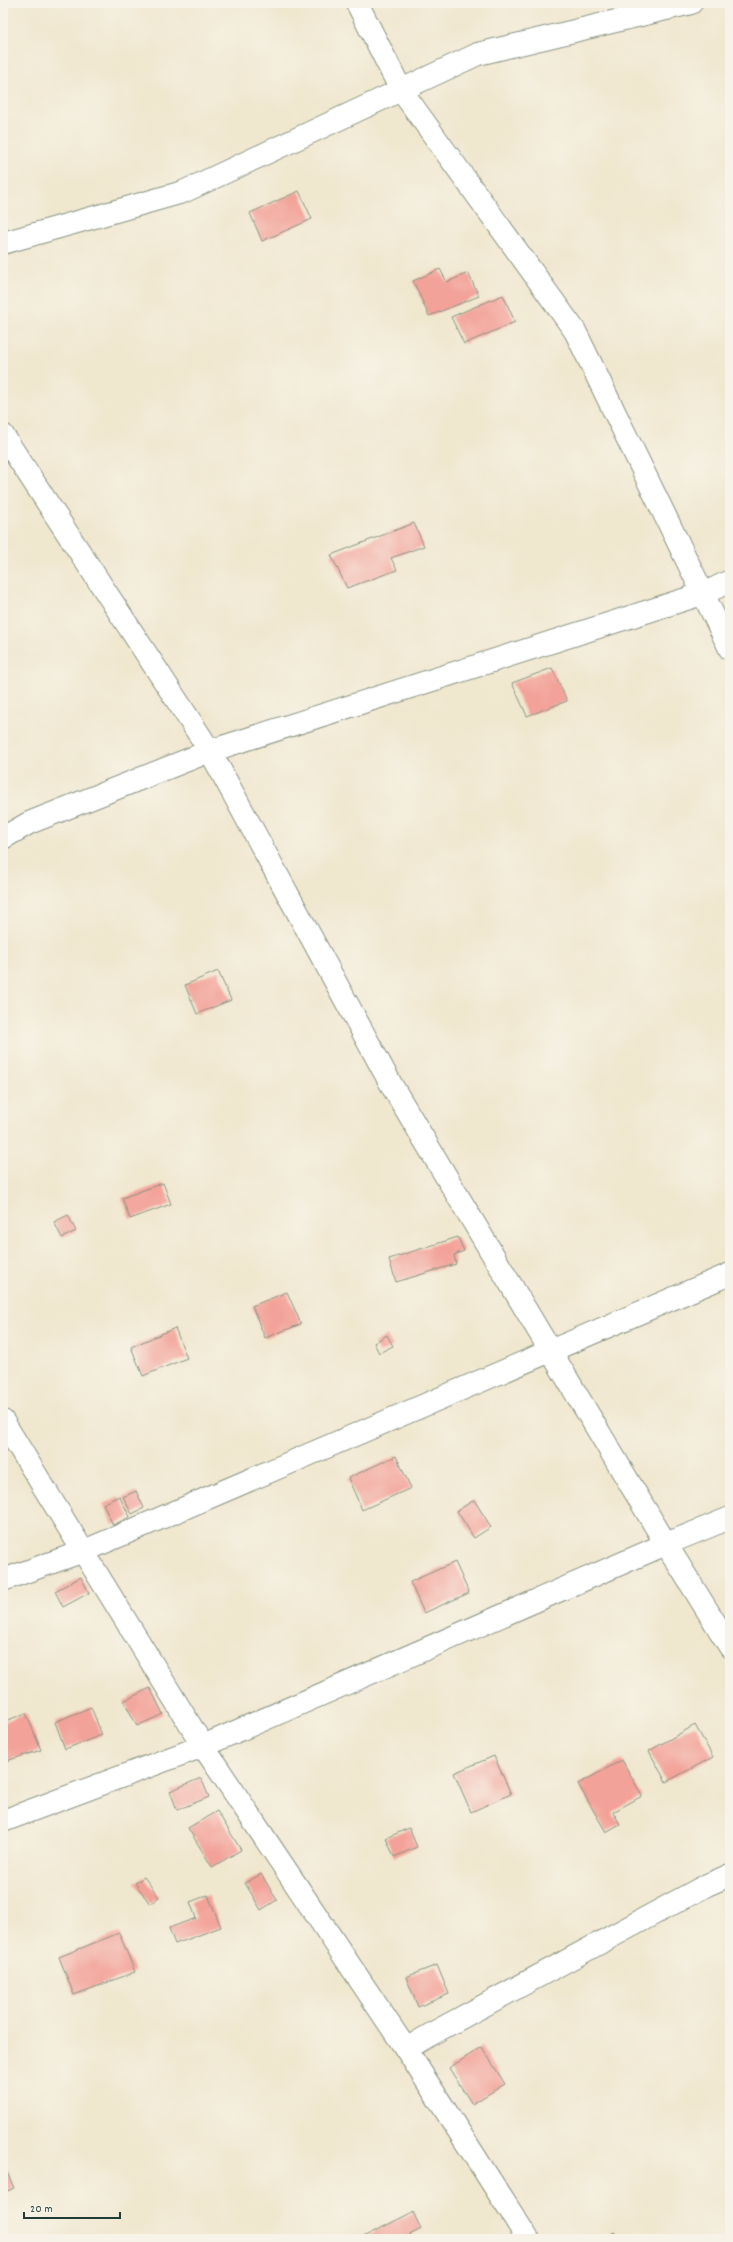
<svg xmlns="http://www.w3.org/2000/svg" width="733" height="2242" viewBox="0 0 733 2242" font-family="Dekko,sans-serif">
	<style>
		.building { fill: #f3a299 }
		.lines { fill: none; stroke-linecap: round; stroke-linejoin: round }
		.street-casing { stroke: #889282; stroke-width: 24 }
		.street { stroke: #fff; stroke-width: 22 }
	</style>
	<rect width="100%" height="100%" fill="#f7f3e8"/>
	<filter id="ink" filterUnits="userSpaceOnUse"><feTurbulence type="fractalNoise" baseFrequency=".025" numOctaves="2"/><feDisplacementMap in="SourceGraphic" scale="8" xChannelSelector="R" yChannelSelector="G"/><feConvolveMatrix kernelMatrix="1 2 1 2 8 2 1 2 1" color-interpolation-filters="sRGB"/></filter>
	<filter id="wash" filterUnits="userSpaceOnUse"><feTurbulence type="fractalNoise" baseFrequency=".012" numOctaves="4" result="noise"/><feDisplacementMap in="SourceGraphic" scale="16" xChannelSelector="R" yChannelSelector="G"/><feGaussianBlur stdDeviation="0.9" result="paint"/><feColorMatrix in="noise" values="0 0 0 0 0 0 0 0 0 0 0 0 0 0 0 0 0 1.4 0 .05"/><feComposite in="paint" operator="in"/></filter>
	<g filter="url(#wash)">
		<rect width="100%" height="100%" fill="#f0e7cf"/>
		<g id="blocks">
			<g class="building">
				<path d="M299,191L312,219L262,241L250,213Z"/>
				<path d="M440,269L447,282L468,273L479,296L429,316L413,281Z"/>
				<path d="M503,295L515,322L464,344L451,317Z"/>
				<path d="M414,523L424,546L391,558L397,570L347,588L331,555Z"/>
				<path d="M552,668L567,701L527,716L512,683Z"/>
				<path d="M218,971L231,1000L197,1014L185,985Z"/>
				<path d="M163,1183L171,1204L130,1219L122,1198Z"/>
				<path d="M68,1215L76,1231L62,1238L54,1222Z"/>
				<path d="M458,1237L464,1251L454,1255L456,1264L396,1282L389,1259Z"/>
				<path d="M287,1292L301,1324L265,1338L252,1306Z"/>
				<path d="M175,1328L187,1358L143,1376L131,1347Z"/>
				<path d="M387,1335L393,1346L379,1353L374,1343Z"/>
				<path d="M396,1456L411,1488L362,1510L348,1478Z"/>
				<path d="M136,1491L144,1508L132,1514L123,1497Z"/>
				<path d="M119,1496L130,1517L113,1525L103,1504Z"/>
				<path d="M474,1500L491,1527L474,1538L457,1511Z"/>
				<path d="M455,1562L469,1593L424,1613L410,1582Z"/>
				<path d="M81,1577L89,1593L63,1607L55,1591Z"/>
				<path d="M150,1688L163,1714L137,1726L124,1701Z"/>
				<path d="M91,1707L102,1735L65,1749L55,1722Z"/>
				<path d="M26,1713L41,1750L3,1762V1722Z"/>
				<path d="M695,1725L713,1757L666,1782L649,1751Z"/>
				<path d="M494,1756L511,1794L471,1812L454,1773Z"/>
				<path d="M622,1760L642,1796L613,1812L620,1824L606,1832L578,1784Z"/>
				<path d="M201,1778L209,1797L177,1810L170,1791Z"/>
				<path d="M217,1811L241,1850L212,1867L188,1828Z"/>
				<path d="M409,1828L417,1847L394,1857L386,1838Z"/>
				<path d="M261,1874L277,1900L261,1910L245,1883Z"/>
				<path d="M144,1877L159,1897L150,1904L135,1883Z"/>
				<path d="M208,1895L221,1927L175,1944L169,1928L196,1918L190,1902Z"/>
				<path d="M119,1933L135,1972L74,1995L59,1957Z"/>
				<path d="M437,1965L449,1994L418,2007L406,1977Z"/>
				<path d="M482,2047L505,2084L472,2104L449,2068Z"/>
				<path d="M3,2163L14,2188L3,2193Z"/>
				<path d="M413,2212L421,2229L402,2239H359Z"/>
				<path d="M614,2232L619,2239H604Z"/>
			</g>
		</g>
	</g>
	<g filter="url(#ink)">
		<use href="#blocks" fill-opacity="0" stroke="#889282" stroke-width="1"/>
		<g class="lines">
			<defs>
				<g id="street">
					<path d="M357,3L401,90L575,331L730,649"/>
					<path d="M3,243L183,192L478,54L691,3"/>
					<path d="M3,435L210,751L392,1086L666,1544L730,1647"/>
					<path d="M3,838L29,823L210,751L705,593L730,581"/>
					<path d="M3,1421L203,1746L406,2049L528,2239"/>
					<path d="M3,1580L84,1551L730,1274"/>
					<path d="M3,1821L203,1746L666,1544L730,1518"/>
					<path d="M406,2049L433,2033L707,1885L730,1875"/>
				</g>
			</defs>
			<use href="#street" class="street-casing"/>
			<use href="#street" class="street"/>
		</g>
	</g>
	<rect width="733" height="2242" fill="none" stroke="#f7f3e8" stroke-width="16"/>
	<path d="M24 2212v6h96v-6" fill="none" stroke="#1f3d34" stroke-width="2"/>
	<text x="30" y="2212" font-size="12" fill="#1f3d34" stroke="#f7f3e8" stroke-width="3" paint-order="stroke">20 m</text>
</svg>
